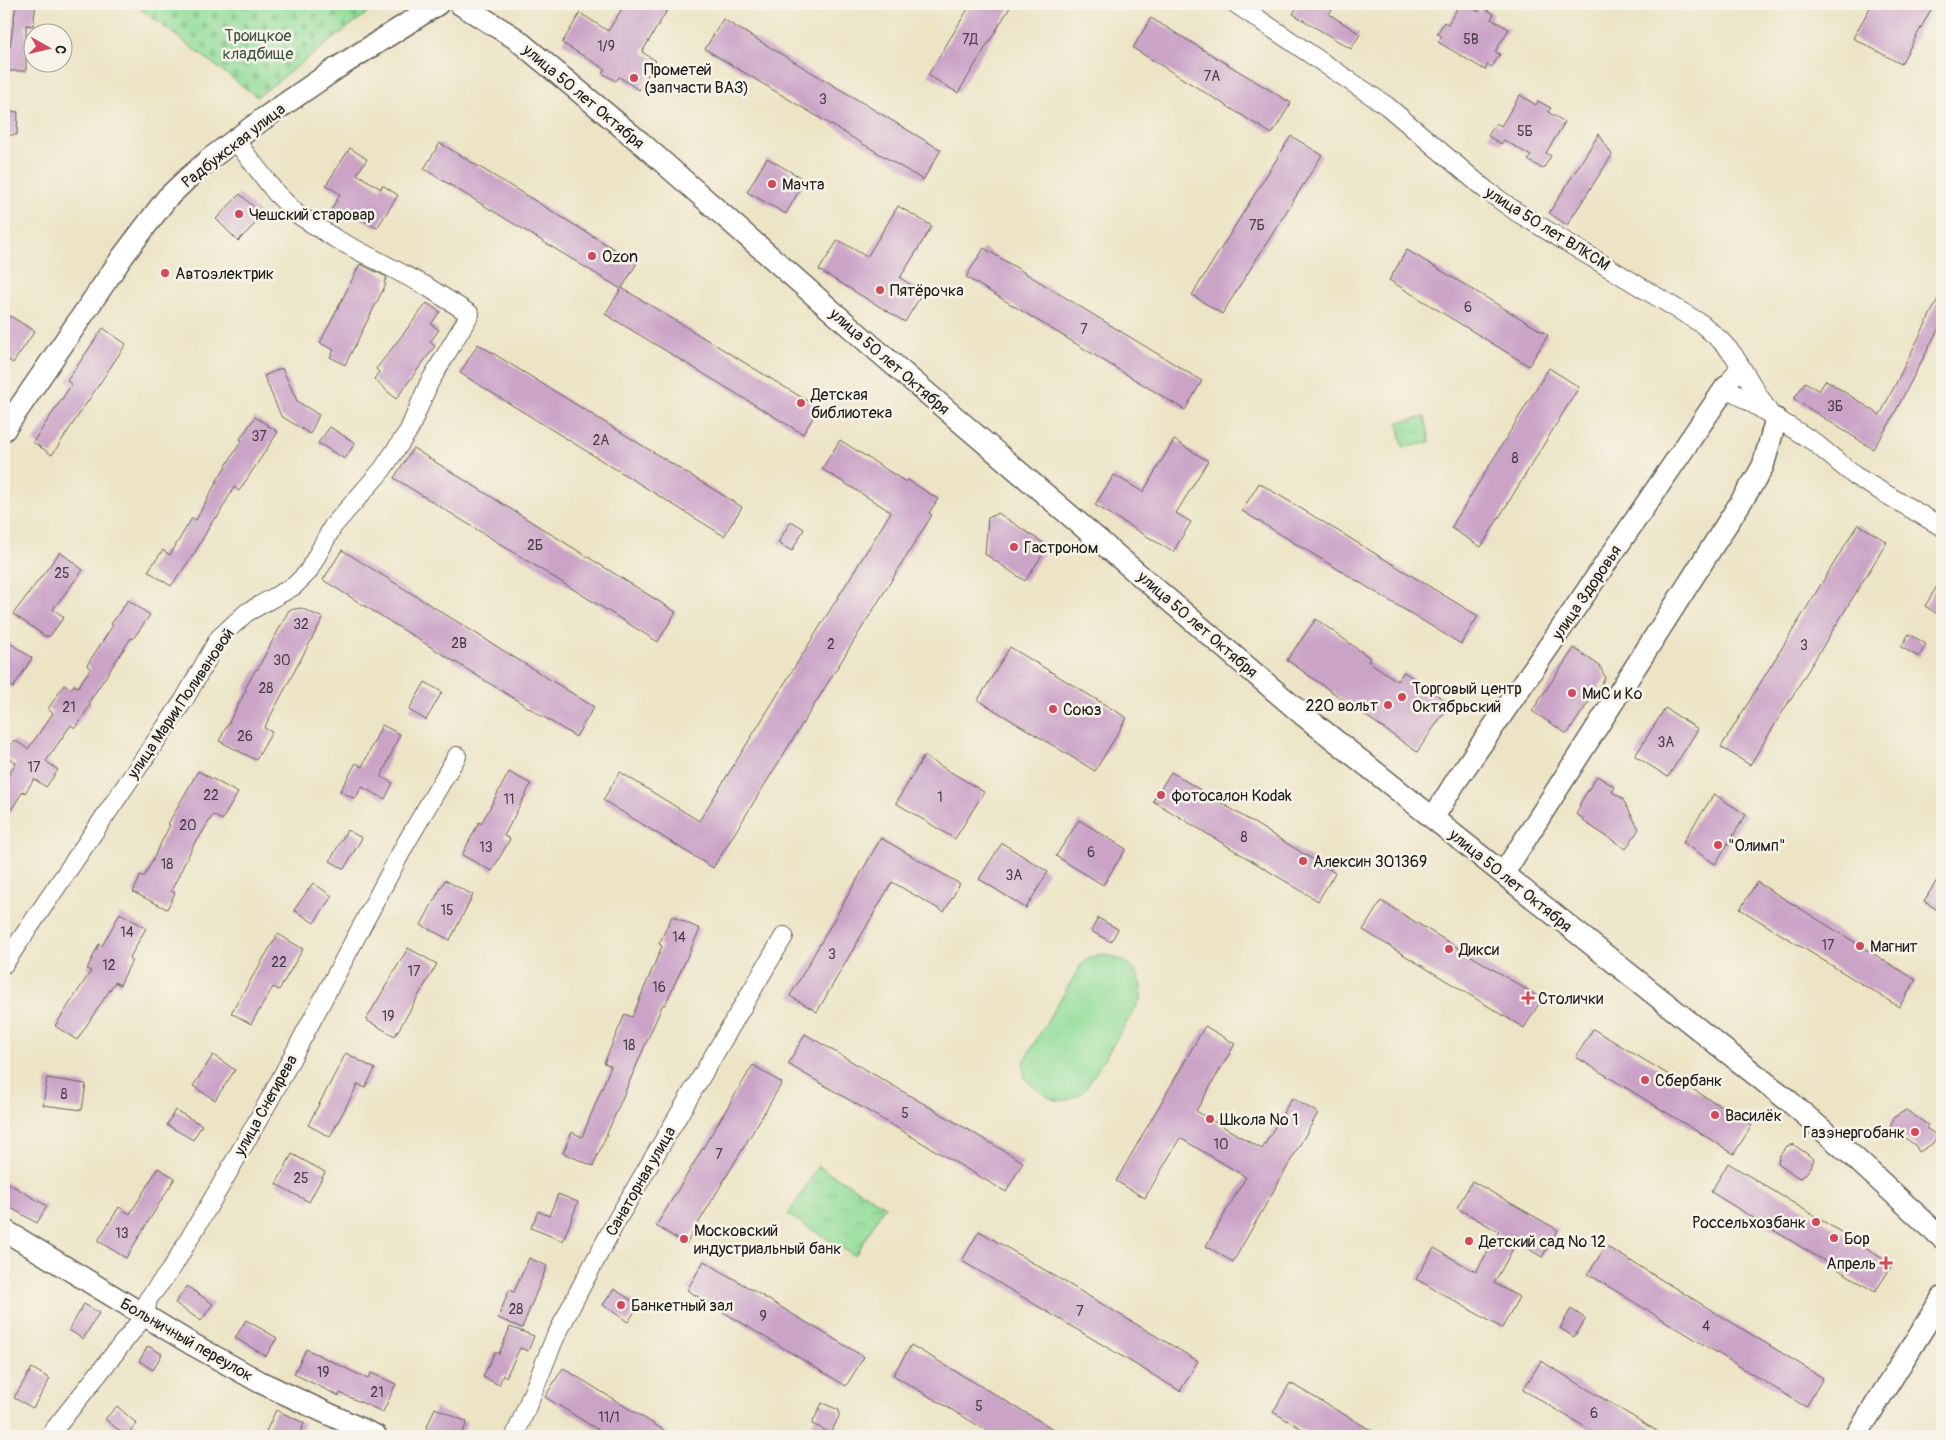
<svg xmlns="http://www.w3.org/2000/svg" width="1946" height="1440" viewBox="0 0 1946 1440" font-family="Pangolin,sans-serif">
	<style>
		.grass { fill: #92dd99; stroke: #577c5a }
		.cemetery { fill: url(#cemetery-stones); stroke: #577c5a }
		.park { fill: url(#park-tufts); stroke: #577c5a }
		.building { fill: #caa3c7 }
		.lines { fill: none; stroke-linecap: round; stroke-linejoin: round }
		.minor-casing { stroke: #656258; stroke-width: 20 }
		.tertiary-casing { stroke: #656258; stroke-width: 24 }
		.minor { stroke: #fff; stroke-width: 18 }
		.tertiary { stroke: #fff; stroke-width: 21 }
		.poi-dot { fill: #d1495b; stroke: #f7f3e8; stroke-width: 2 }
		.labels { text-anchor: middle; stroke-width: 5; stroke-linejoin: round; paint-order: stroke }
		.number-label { font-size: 14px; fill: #483e47 }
		.park-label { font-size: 16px; fill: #3f5642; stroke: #f7f3e8 }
		.poi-label { font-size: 16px; fill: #1c1c1c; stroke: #f7f3e8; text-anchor: start }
		.street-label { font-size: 16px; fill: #1c1c1c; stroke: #f7f3e8 }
	</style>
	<defs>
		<pattern id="cemetery-stones" width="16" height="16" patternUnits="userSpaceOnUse" patternTransform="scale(1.25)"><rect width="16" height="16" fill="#92dd99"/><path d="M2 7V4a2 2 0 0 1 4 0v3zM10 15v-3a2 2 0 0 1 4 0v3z" fill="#7dbd83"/></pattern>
		<pattern id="park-tufts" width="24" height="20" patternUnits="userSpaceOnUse" patternTransform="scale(1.25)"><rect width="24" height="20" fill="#92dd99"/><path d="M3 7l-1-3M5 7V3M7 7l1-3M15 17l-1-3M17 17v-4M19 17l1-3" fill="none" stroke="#7dbd83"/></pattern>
	</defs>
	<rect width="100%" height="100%" fill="#f7f3e8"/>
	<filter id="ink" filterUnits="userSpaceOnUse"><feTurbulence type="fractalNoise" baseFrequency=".02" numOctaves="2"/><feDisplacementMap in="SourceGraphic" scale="10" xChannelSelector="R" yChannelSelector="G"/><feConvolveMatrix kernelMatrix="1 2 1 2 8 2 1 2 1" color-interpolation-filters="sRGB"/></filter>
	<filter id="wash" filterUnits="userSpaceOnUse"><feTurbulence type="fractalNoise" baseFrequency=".0096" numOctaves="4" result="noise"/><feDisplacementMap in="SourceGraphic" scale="20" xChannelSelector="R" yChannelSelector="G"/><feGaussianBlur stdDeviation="1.12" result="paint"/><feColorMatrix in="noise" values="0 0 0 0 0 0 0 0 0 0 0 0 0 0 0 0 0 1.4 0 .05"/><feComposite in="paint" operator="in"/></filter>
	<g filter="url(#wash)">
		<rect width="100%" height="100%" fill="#ede4c6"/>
		<path class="grass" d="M1102,954C1128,959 1144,971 1141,999L1085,1090C1061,1111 1045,1097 1025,1079L1023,1062L1082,963L1091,957Z"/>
		<path class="cemetery" d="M134,4H379L257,97Z"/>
		<g class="park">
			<path d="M1425,417L1430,442L1403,448L1398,422Z"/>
			<path d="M818,1166L885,1206L855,1256L788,1215Z"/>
		</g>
		<g id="blocks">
			<g class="building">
				<path d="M16,4H36L33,26L26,25V71H4V47H10Z"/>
				<path d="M625,4H671L642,52L656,61L639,90L619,77L616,81L602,73L605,69L562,43L580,13L608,31Z"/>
				<path d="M971,4H1012L958,93L928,75Z"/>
				<path d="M1299,4H1336L1329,14L1360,34L1351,49L1293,14Z"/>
				<path d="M1460,4H1465L1479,12L1482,7L1494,14L1491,19L1509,29L1495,52L1500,54L1492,67L1488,64L1485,70L1438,42L1442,36L1437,34L1444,22L1448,24Z"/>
				<path d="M1872,4H1934L1901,64L1853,38Z"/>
				<path d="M1151,18L1291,103L1272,134L1133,48Z"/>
				<path d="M723,19L941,150L923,180L705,49Z"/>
				<path d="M1520,95L1536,105L1538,101L1551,108L1548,112L1565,122L1546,153L1551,156L1543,169L1528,160L1531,156L1504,140L1501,144L1488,136L1496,123L1501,126Z"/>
				<path d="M4,111L18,112L17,135H4Z"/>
				<path d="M1599,134L1612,155L1567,225L1549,213Z"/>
				<path d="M1291,136L1322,155L1222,314L1192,295Z"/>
				<path d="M440,143L637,263L622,288L819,408L803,434L605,314L621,289L424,169Z"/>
				<path d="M350,148L367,159L357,174L381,189L382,185L398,195L377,228L355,215L353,218L345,213L342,217L331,210L340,194L326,185Z"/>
				<path d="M767,158L805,180L786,214L747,192Z"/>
				<path d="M240,194L263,216L238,241L216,219Z"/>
				<path d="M898,206L932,226L900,278L923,292L905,322L819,270L838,240L867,257Z"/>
				<path d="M984,248L1202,381L1185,410L966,277Z"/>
				<path d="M1407,250L1548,335L1529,366L1389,280Z"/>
				<path d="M360,264L387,277L384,283L386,284L345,365L330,357L334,350L320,343Z"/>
				<path d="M1942,291V322L1889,424L1873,449L1794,399L1805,382L1819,391L1826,380L1880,415Z"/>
				<path d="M427,303L440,312L431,324L439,330L430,342L435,346L396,399L374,379L379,372L376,369Z"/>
				<path d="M10,316L35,331L13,363L4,357V324Z"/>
				<path d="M103,328L126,344L52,455L33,442L72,384L67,381Z"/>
				<path d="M478,344L742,507L724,536L460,373Z"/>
				<path d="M282,368L297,401L319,415L310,434L281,416L264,376Z"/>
				<path d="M1549,368L1579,387L1481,547L1451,528Z"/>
				<path d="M255,417L278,432L239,491L234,487L217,518L215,517L194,554L171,586L148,571L163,550L170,555L192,518L196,520L219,477L242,440L240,439Z"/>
				<path d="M330,427L355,443L345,459L318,443Z"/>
				<path d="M840,440L906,482L908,480L938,499L929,513L932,515L713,868L603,800L620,772L699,821L891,512L822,469Z"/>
				<path d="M1174,440L1208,461L1176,513L1191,522L1173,552L1095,505L1114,475L1143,492Z"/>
				<path d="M413,448L676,612L658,642L394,478Z"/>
				<path d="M1259,483L1478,616L1461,644L1242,511Z"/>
				<path d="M998,513L1048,546L1025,581L985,554L988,518Z"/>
				<path d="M791,521L804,529L792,551L778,543Z"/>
				<path d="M1858,524L1887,542L1750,765L1721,747Z"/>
				<path d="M342,550L594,707L576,737L323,580Z"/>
				<path d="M60,552L83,570L53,609L64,617L50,636H45L13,614Z"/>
				<path d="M1942,578V617L1925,606Z"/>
				<path d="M128,600L150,615L133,639L131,638L89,702L91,704L75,728L71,725L46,761L58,770L46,787L34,779L25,793L23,791L4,822V782L16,763L4,755L14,740L28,749L53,713L48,709L64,685L70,690L74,685L78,687L91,668L87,665L113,625L111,624Z"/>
				<path d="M301,608L323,618L264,728L272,732L256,760L219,741L246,690L245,689L256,669L257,670L289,610Z"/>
				<path d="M1316,619L1370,658L1368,661L1397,681L1404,672L1450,704L1417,752L1287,660Z"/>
				<path d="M1909,634L1926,644L1919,657L1901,647Z"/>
				<path d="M4,639L32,658L13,688L4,683Z"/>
				<path d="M1010,647L1127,718L1095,771L978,700Z"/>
				<path d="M1574,648L1600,666L1605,678L1567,734L1532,711Z"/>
				<path d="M425,682L442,692L426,720L409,710Z"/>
				<path d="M1665,708L1698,729L1668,777L1635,756Z"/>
				<path d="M382,725L400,734L381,777L393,783L385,799L362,787L355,799L340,791L356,763L362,767Z"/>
				<path d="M924,756L984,792L955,839L896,803Z"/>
				<path d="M198,771L238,793L222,820L213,815L197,841L196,840L171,891L175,893L167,909L133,892L141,875L144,877L170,825L168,824Z"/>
				<path d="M509,772L531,784L504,836L510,839L492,871L462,855L479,822L481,824Z"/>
				<path d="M1171,772L1335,873L1318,901L1153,801Z"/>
				<path d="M1597,776L1615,787L1612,792L1622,798L1639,829L1626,849L1583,821L1584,819L1576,814L1581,806L1579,805Z"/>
				<path d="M1714,794L1746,815L1715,864L1683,842Z"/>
				<path d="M1079,820L1126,849L1103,885L1056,856Z"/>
				<path d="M347,830L362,838L344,869L330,861Z"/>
				<path d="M881,838L960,884L944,912L892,882L817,1012L790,996Z"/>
				<path d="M1002,843L1048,872L1026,908L979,879Z"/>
				<path d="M1942,872V913L1924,901Z"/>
				<path d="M445,880L473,895L450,940L421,925Z"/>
				<path d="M1757,882L1916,980L1899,1007L1740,909Z"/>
				<path d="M313,883L332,896L314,923L294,910Z"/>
				<path d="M1381,901L1542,999L1524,1028L1363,930Z"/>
				<path d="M120,913L146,928L129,959L132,960L120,985L115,982L77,1040L55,1026L91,971L87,969L99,944L102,946Z"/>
				<path d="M672,916L700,929L665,1005L663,1004L593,1166L563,1153L572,1132L582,1137L611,1066L604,1063L625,1014L632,1017L662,946L659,944Z"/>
				<path d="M1098,918L1118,929L1111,942L1091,931Z"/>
				<path d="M278,934L303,949L279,990L273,987L251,1024L231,1013Z"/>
				<path d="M408,948L437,964L395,1036L366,1020Z"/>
				<path d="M1205,1026L1235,1044L1196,1111L1262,1149L1292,1098L1318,1113L1233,1262L1206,1246L1246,1177L1180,1138L1145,1198L1116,1181Z"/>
				<path d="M1593,1029L1752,1125L1734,1154L1576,1057Z"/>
				<path d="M805,1034L1023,1162L1006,1192L788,1064Z"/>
				<path d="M346,1053L375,1069L365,1088L358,1084L330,1137L308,1125Z"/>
				<path d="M213,1055L235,1070L215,1100L193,1086Z"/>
				<path d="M753,1065L782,1083L686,1244L656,1226Z"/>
				<path d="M47,1078L86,1084L82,1110L43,1105Z"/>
				<path d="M175,1110L202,1125L193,1140L167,1125Z"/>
				<path d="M1906,1110L1928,1125L1926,1128L1938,1136L1932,1144L1919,1152L1915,1145L1890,1127L1893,1118Z"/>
				<path d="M1793,1144L1814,1159L1811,1167L1804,1176L1799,1178L1778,1163L1780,1155L1787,1146Z"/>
				<path d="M292,1154L325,1172L309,1202L276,1184Z"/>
				<path d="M1728,1163L1893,1264L1875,1292L1711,1192Z"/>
				<path d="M158,1168L175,1178L126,1258L98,1241L119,1207L130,1214Z"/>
				<path d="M4,1181L47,1206L37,1223L4,1204Z"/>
				<path d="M1472,1181L1558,1230L1542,1257L1517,1242L1494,1283L1519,1297L1502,1328L1416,1279L1434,1248L1476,1272L1499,1232L1457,1208Z"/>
				<path d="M558,1194L578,1202L563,1241L531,1228L538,1211L549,1216Z"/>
				<path d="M979,1231L1198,1361L1180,1391L962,1261Z"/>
				<path d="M1606,1246L1823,1378L1806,1407L1588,1274Z"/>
				<path d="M529,1258L547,1266L522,1328L498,1318L509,1290L514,1292Z"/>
				<path d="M704,1261L864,1357L846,1386L687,1290Z"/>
				<path d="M187,1286L213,1304L201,1321L175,1303Z"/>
				<path d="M614,1289L639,1305L628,1322L603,1305Z"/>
				<path d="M84,1304L99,1313L83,1339L69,1330Z"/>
				<path d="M1571,1309L1586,1319L1574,1337L1560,1328Z"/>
				<path d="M246,1320L277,1338L266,1356L235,1338Z"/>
				<path d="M510,1327L534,1336L528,1351L520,1348L506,1377L503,1375L499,1385L483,1377L495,1352L499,1354Z"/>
				<path d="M911,1345L1065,1436H996L893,1375Z"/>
				<path d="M148,1346L162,1354L153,1370L139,1361Z"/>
				<path d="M306,1349L368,1379L371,1373L396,1384L383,1412L340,1393L339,1396L294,1374Z"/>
				<path d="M1541,1361L1665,1436H1600L1523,1390Z"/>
				<path d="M32,1368L50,1379L33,1408L14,1398Z"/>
				<path d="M563,1368L673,1436H608L545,1397Z"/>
				<path d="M1290,1383L1381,1436H1314L1273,1412Z"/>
				<path d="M822,1403L839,1410V1416L831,1433L812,1424Z"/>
				<path d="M117,1406L137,1424L126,1436L105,1419Z"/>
				<path d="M435,1408L467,1422L461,1436H443L426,1429Z"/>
				<path d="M276,1410L304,1423L299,1436H264Z"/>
			</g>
		</g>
	</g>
	<g filter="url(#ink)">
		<use href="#blocks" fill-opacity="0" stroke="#656258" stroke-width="1"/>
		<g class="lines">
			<defs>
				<g id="minor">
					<path d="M1236,4L1387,106L1486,190L1515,211L1702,324L1721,341L1733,354L1770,414"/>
					<path d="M1740,366L1726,387L1814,442L1855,476L1942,527"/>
					<path d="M4,964L184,700L219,638L246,613L294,586L308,572L333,526L382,470L409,430L429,383L470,314L426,286L336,239L297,214L276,193L235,140"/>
					<path d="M49,1436L145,1315L148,1299L172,1268L221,1185L271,1097L406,843L457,756"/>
					<path d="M515,1436L554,1340L582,1285L618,1218L784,936"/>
				</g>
				<g id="tertiary">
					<path d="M460,4L515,38L640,142L873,347L1302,714L1790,1102L1855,1158L1942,1238"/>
					<path d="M4,430L123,256L167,198L187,179L211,158L263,119L337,68L438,4"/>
					<path d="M1433,818L1456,781L1565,623L1726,387"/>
					<path d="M1503,874L1755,480L1763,466L1776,419"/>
					<path d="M4,1230L190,1343L260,1382L376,1436"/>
					<path d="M1856,1436L1942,1298"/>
				</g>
			</defs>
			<use href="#minor" class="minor-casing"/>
			<use href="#tertiary" class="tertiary-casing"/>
			<use href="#minor" class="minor"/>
			<use href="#tertiary" class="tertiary"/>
		</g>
	</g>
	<g class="poi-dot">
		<circle cx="634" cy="78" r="5"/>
		<circle cx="772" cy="184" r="5"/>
		<circle cx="239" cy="214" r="5"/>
		<circle cx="592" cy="256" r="5"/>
		<circle cx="165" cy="273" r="5"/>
		<circle cx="880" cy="290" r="5"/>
		<circle cx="801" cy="403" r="5"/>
		<circle cx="1014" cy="547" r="5"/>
		<circle cx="1572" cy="693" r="5"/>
		<circle cx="1402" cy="697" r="5"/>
		<circle cx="1388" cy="705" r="5"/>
		<circle cx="1053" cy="709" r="5"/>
		<circle cx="1161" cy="795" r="5"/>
		<circle cx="1718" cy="845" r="5"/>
		<circle cx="1303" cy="861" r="5"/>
		<circle cx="1860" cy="946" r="5"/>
		<circle cx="1449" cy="949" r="5"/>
		<path d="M1525.5 990.5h5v5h5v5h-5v5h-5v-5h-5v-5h5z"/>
		<circle cx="1645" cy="1080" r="5"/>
		<circle cx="1715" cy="1115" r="5"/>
		<circle cx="1210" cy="1119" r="5"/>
		<circle cx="1915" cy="1132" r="5"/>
		<circle cx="1816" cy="1222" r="5"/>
		<circle cx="1834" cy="1238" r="5"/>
		<circle cx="684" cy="1239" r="5"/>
		<circle cx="1469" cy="1241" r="5"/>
		<path d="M1883.5 1255.5h5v5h5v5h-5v5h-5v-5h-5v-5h5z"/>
		<circle cx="621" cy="1305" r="5"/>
	</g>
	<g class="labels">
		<g class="number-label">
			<text x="970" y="44">7Д</text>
			<text x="1471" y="44">5В</text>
			<text x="606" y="51">1/9</text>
			<text x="1212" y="81">7А</text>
			<text x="823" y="104">3</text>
			<text x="1525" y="136">5Б</text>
			<text x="1257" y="230">7Б</text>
			<text x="1468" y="312">6</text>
			<text x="1084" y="334">7</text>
			<text x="1835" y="411">3Б</text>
			<text x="259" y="441">37</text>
			<text x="601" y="445">2А</text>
			<text x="1515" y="463">8</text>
			<text x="535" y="550">2Б</text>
			<text x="62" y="578">25</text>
			<text x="301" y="629">32</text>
			<text x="459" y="648">2В</text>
			<text x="831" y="649">2</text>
			<text x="1804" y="650">3</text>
			<text x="282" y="665">30</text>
			<text x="266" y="693">28</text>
			<text x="69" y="712">21</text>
			<text x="245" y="741">26</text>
			<text x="1666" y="747">3А</text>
			<text x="34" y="772">17</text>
			<text x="211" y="800">22</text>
			<text x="940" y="802">1</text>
			<text x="509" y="804">11</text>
			<text x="188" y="830">20</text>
			<text x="1244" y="842">8</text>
			<text x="486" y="852">13</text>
			<text x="1091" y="857">6</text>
			<text x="167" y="869">18</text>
			<text x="1014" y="880">3А</text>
			<text x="447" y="915">15</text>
			<text x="127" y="937">14</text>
			<text x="679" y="942">14</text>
			<text x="1828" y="950">17</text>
			<text x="832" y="959">3</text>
			<text x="279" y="967">22</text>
			<text x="109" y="970">12</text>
			<text x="414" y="976">17</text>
			<text x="659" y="992">16</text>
			<text x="388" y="1021">19</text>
			<text x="629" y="1050">18</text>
			<text x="64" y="1099">8</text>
			<text x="905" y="1118">5</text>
			<text x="1221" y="1149">10</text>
			<text x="719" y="1159">7</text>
			<text x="301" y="1183">25</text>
			<text x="122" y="1238">13</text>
			<text x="516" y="1314">28</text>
			<text x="1080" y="1316">7</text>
			<text x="763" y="1321">9</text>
			<text x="1706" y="1331">4</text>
			<text x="323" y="1377">19</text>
			<text x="377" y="1397">21</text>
			<text x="979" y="1411">5</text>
			<text x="1594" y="1418">6</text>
			<text x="609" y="1422">11/1</text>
		</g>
		<g class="park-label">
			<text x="258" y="41">Троицкое<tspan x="258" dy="18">кладбище</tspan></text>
		</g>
		<g class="poi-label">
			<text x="644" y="75">Прометей<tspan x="644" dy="18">(запчасти ВАЗ)</tspan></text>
			<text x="782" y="190">Мачта</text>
			<text x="249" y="220">Чешский старовар</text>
			<text x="602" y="262">Ozon</text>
			<text x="175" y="279">Автоэлектрик</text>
			<text x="890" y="296">Пятёрочка</text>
			<text x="811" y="400">Детская<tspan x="811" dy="18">библиотека</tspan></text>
			<text x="1024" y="553">Гастроном</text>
			<text x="1412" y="694">Торговый центр<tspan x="1412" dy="18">Октябрьский</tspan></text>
			<text x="1582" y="699">МиС и Ко</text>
			<text x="1378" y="711" text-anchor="end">220 вольт</text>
			<text x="1063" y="715">Союз</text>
			<text x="1171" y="801">фотосалон Kodak</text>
			<text x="1728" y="851">"Олимп"</text>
			<text x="1313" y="867">Алексин 301369</text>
			<text x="1870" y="952">Магнит</text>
			<text x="1459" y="955">Дикси</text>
			<text x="1538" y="1004">Столички</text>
			<text x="1655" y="1086">Сбербанк</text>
			<text x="1725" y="1121">Василёк</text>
			<text x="1220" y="1125">Школа № 1</text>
			<text x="1905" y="1138" text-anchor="end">Газэнергобанк</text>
			<text x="1806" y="1228" text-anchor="end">Россельхозбанк</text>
			<text x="694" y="1236">Московский<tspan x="694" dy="18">индустриальный банк</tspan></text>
			<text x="1844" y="1244">Бор</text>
			<text x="1479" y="1247">Детский сад № 12</text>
			<text x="1876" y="1269" text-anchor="end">Апрель</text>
			<text x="631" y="1311">Банкетный зал</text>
		</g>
		<g class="street-label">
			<text transform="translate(584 96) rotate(40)" y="6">улица 50 лет Октября</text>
			<text transform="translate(233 145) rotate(-38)" y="6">Радбужская улица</text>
			<text transform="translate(1548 228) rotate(32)" y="6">улица 50 лет ВЛКСМ</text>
			<text transform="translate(890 361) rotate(41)" y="6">улица 50 лет Октября</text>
			<text transform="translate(1586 592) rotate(-56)" y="6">улица Здоровья</text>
			<text transform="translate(1198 624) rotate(41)" y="6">улица 50 лет Октября</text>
			<text transform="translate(180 703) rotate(-56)" y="6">улица Марии Поливановой</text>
			<text transform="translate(1511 880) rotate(39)" y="6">улица 50 лет Октября</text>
			<text transform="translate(265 1105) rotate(-61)" y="6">улица Снегирева</text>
			<text transform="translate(640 1181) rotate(-60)" y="6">Санаторная улица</text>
			<text transform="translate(187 1339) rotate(30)" y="6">Больничный переулок</text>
		</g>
	</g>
	<rect width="1946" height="1440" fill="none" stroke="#f7f3e8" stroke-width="20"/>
	<g transform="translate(48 48) rotate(98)"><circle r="24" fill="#f7f3e8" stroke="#9f9d96"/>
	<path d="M0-4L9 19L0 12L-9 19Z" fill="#d1495b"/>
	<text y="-8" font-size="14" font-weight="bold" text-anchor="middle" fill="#1c1c1c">С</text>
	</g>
</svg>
